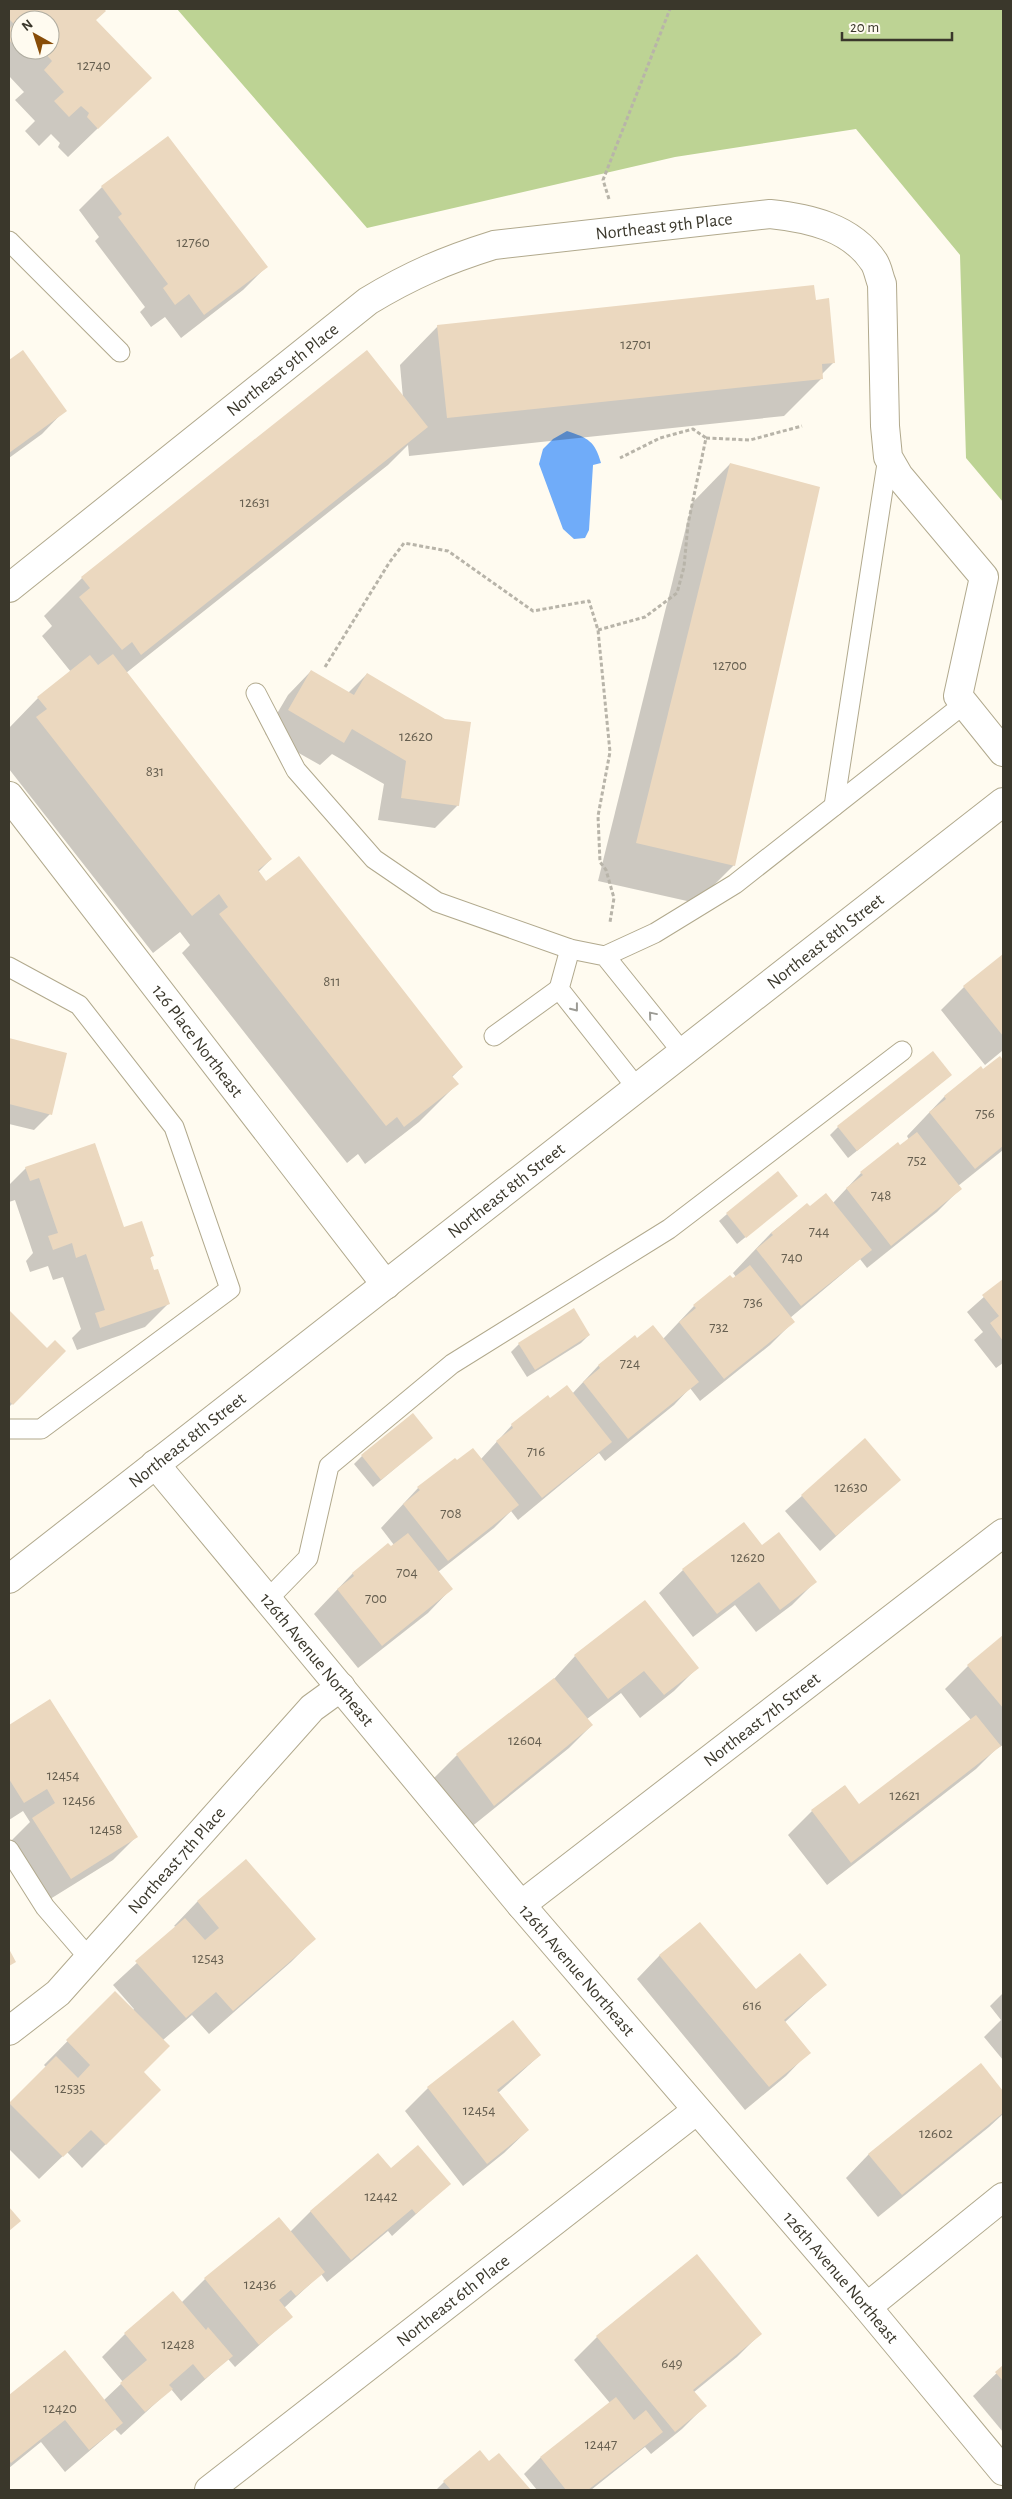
<svg xmlns="http://www.w3.org/2000/svg" width="1012" height="2499" viewBox="0 0 1012 2499" font-family="'Alegreya Sans',sans-serif">
	<style>
		.green { fill: #bdd394 }
		.water { fill: #70acf9 }
		.shadow { fill: #0003; fill-rule: evenodd }
		.building { fill: #ebd8bf }
		.lines { fill: none; stroke-linecap: round; stroke-linejoin: round }
		.lane-casing { stroke: #b1a98d; stroke-width: 21 }
		.street-casing { stroke: #b1a98d; stroke-width: 30 }
		.primary-casing { stroke: #b1a98d; stroke-width: 30 }
		.path { stroke: #b8b4a9; stroke-width: 3; stroke-dasharray: 4 2.5; stroke-linecap: butt }
		.lane { stroke: #fff; stroke-width: 19 }
		.street { stroke: #fff; stroke-width: 28 }
		.primary { stroke: #fff; stroke-width: 28 }
		.oneway { stroke: #9c9b95 }
		.labels { text-anchor: middle; stroke-width: 5; stroke-linejoin: round; paint-order: stroke }
		.number-label { font-size: 15px; fill: #665f50 }
		.street-label { font-size: 18px; fill: #3a372b; stroke: #fffbf0 }
	</style>
	<rect width="100%" height="100%" fill="#fffbf0"/>
	<path class="green" d="M177,9H1003V502L966,458L960,255L856,129L675,157L367,228Z"/>
	<path class="water" d="M567,431C588,438 595,441 601,463L593,465L589,530L585,538L574,539L563,529L539,464L543,449L553,439Z"/>
	<g class="shadow">
		<path d="M9,9H103L104,10L95,20L150,78L68,157L58,147L60,143L51,134L39,146L25,131L35,121L15,100L24,92L9,76ZM20,20H50V50H20Z"/>
		<path d="M102,187L266,267L243,290L181,338L165,317L151,327L140,312L145,307L95,241L99,237L79,210Z"/>
		<path d="M815,301L834,362L822,374V378L784,416L409,456L408,445L388,465L126,673L271,859L258,872L266,883L462,1067L452,1077L457,1084L419,1122L365,1164L358,1154L347,1163L182,953L190,945L180,932L153,953L9,769V728L38,698L71,672L42,636L52,626L44,616L82,578L403,398L400,365L438,326Z"/>
		<path d="M23,352L65,410L42,434L9,458V362Z"/>
		<path d="M730,464L734,865L696,903L598,881L692,503Z"/>
		<path d="M311,671L348,693L367,674L458,805L435,828L378,820L384,784L332,754L320,765L265,734L288,695Z"/>
		<path d="M1003,955V1053L1002,1051L985,1065L941,1010L964,987Z"/>
		<path d="M9,1040L65,1054L50,1114L34,1130L9,1124Z"/>
		<path d="M1000,1058L1003,1062V1150L958,1186L960,1189L937,1212L867,1268L860,1259L790,1318L793,1322L770,1345L700,1401L690,1388L674,1405L605,1461L599,1453L518,1520L511,1511L494,1528L438,1572L451,1589L428,1613L358,1668L314,1614L352,1574L388,1545L391,1548L394,1545L381,1528L418,1488L457,1462L481,1459L512,1425L550,1400L572,1394L598,1366L635,1337L637,1340L663,1339L694,1306L736,1277L733,1273L771,1233L807,1204L810,1208L833,1203L861,1173L909,1140L907,1136L944,1097Z"/>
		<path d="M951,1075L848,1158L830,1135L838,1127Z"/>
		<path d="M26,1168L123,1229L152,1256L149,1259L154,1271L168,1304L145,1327L77,1350L72,1338L81,1329L63,1277L53,1280L48,1266L30,1272L26,1261L33,1253L15,1200L9,1202V1185Z"/>
		<path d="M788,1203L737,1244L719,1221L727,1214Z"/>
		<path d="M1003,1280V1363L996,1368L974,1340L983,1332L967,1312Z"/>
		<path d="M9,1312L47,1350L65,1351L9,1407Z"/>
		<path d="M589,1335L581,1343L527,1377L511,1352L519,1344Z"/>
		<path d="M431,1438L373,1487L354,1464L362,1456Z"/>
		<path d="M865,1440L899,1479L820,1551L785,1511Z"/>
		<path d="M762,1546L815,1582L792,1605L756,1632L735,1605L693,1637L659,1593L683,1570Z"/>
		<path d="M1003,1637V1745L996,1749L976,1769L827,1885L788,1835L812,1811L844,1786L859,1806L971,1720L945,1689L968,1666Z"/>
		<path d="M575,1656L697,1668L674,1691L640,1718L621,1693L587,1719L592,1725L569,1748L470,1828L434,1778L457,1755L553,1680Z"/>
		<path d="M50,1701L136,1837L113,1860L47,1901L10,1842L30,1822L23,1811L9,1820V1726Z"/>
		<path d="M246,1860L314,1939L291,1962L209,2034L192,2015L163,2040L142,2072L160,2090L82,2168L67,2152L39,2179L9,2149V2104L46,2067L44,2065L115,1993L133,2010L134,2009L113,1985L176,1927L174,1926L197,1902Z"/>
		<path d="M660,1955L756,1991L825,1985L784,2023L809,2052L786,2076L745,2110L637,1979Z"/>
		<path d="M1003,1993V2060L984,2037L1001,2020L990,2006Z"/>
		<path d="M540,2055L498,2093L528,2130L504,2153L463,2186L405,2111L428,2088Z"/>
		<path d="M980,2065L1003,2093V2114L989,2127L878,2217L846,2178L869,2154Z"/>
		<path d="M391,2170L449,2184L392,2236L388,2231L327,2282L321,2274L284,2308L291,2317L235,2367L228,2359L181,2401L171,2389L121,2435L115,2429L65,2472L41,2442L9,2468V2397L65,2352L104,2400L123,2382L102,2357L125,2334L181,2303L205,2279L290,2232L311,2211Z"/>
		<path d="M760,2334L737,2357L694,2392L705,2406L682,2429L651,2454L645,2447L591,2490H537L524,2474L540,2458L610,2403L574,2360L597,2337Z"/>
		<path d="M1003,2367V2432L973,2396Z"/>
		<path d="M499,2455L529,2490H436L444,2482L489,2463Z"/>
	</g>
	<g class="building">
		<path d="M9,9H104L106,11L96,20L152,78L98,129L87,117L89,113L81,106L69,117L54,101L64,92L44,70L52,61L42,50H50V20H20V52L9,40V29L14,24L9,19Z"/>
		<path d="M168,136L268,267L204,315L189,294L175,305L163,288L168,284L118,217L122,214L101,186Z"/>
		<path d="M814,285L816,300L829,298L835,363L822,364L823,379L447,418L437,325Z"/>
		<path d="M23,350L67,411L9,453V360Z"/>
		<path d="M367,350L428,427L141,655L132,642L122,650L79,597L90,588L81,577Z"/>
		<path d="M730,463L820,487L735,866L636,843Z"/>
		<path d="M113,654L272,859L258,870L266,881L299,856L463,1067L452,1076L459,1084L404,1127L397,1117L386,1126L219,914L228,907L219,894L192,916L36,717L47,709L37,697L90,655L98,665Z"/>
		<path d="M311,670L354,695L367,673L445,719L471,722L459,806L401,798L406,761L352,729L344,743L288,710Z"/>
		<path d="M1003,954V1036L963,986Z"/>
		<path d="M9,1038L67,1053L52,1115L9,1104Z"/>
		<path d="M933,1051L952,1075L857,1151L837,1126Z"/>
		<path d="M1000,1056L1003,1060V1146L975,1169L929,1112L946,1099L944,1096L981,1066L983,1069Z"/>
		<path d="M917,1132L962,1189L891,1246L846,1188L863,1175L860,1172L898,1142L900,1145Z"/>
		<path d="M95,1143L124,1227L142,1221L154,1256L150,1257L154,1270L158,1269L170,1304L100,1328L95,1313L105,1310L86,1254L76,1258L72,1243L53,1250L48,1236L58,1233L39,1178L30,1181L25,1167Z"/>
		<path d="M778,1171L798,1196L746,1238L726,1213Z"/>
		<path d="M826,1193L872,1250L801,1306L756,1249L773,1235L771,1233L807,1203L810,1206Z"/>
		<path d="M750,1265L795,1322L724,1379L679,1322L696,1308L693,1305L730,1275L733,1278Z"/>
		<path d="M1003,1279V1341L990,1323L999,1316L982,1295Z"/>
		<path d="M574,1308L590,1335L535,1370L518,1343Z"/>
		<path d="M9,1310L47,1348L55,1340L66,1351L13,1405L9,1401Z"/>
		<path d="M653,1325L699,1382L628,1439L583,1382L600,1368L598,1365L635,1335L637,1338Z"/>
		<path d="M567,1385L612,1442L542,1498L496,1441L513,1428L511,1424L548,1395L550,1398Z"/>
		<path d="M413,1413L433,1438L381,1480L361,1455Z"/>
		<path d="M865,1438L901,1480L836,1536L801,1495Z"/>
		<path d="M473,1448L519,1505L448,1561L403,1504L420,1490L417,1487L455,1458L457,1460Z"/>
		<path d="M744,1522L762,1545L779,1532L817,1582L780,1610L759,1582L717,1614L682,1569Z"/>
		<path d="M408,1533L453,1589L382,1646L337,1589L354,1576L352,1573L388,1543L391,1546Z"/>
		<path d="M645,1600L699,1668L664,1695L644,1671L608,1699L574,1655Z"/>
		<path d="M1003,1635V1708L967,1665Z"/>
		<path d="M554,1678L593,1725L494,1806L456,1754Z"/>
		<path d="M50,1699L138,1837L71,1879L32,1818L55,1803L47,1789L24,1803L9,1779V1725Z"/>
		<path d="M976,1715L1001,1746L851,1863L811,1810L845,1785L859,1804Z"/>
		<path d="M246,1859L316,1939L233,2011L216,1992L186,2018L135,1961L185,1918L205,1940L219,1928L197,1901Z"/>
		<path d="M700,1922L756,1989L800,1953L827,1985L784,2020L811,2053L769,2087L659,1955Z"/>
		<path d="M9,1949L16,1962L9,1966Z"/>
		<path d="M115,1991L170,2046L144,2072L161,2090L106,2145L91,2130L63,2157L9,2103L56,2056L78,2078L90,2065L66,2040Z"/>
		<path d="M513,2020L541,2055L497,2090L529,2130L487,2164L427,2087Z"/>
		<path d="M981,2063L1003,2091V2113L902,2195L868,2154Z"/>
		<path d="M418,2145L451,2184L416,2214L412,2209L351,2260L310,2211L378,2153L391,2168Z"/>
		<path d="M9,2207L21,2221L9,2231Z"/>
		<path d="M279,2217L325,2272L296,2296L291,2290L279,2300L293,2317L259,2345L204,2278Z"/>
		<path d="M697,2254L762,2334L693,2390L707,2406L675,2432L596,2336Z"/>
		<path d="M173,2291L206,2330L208,2327L233,2356L205,2379L193,2364L169,2385L173,2389L145,2412L120,2383L147,2360L124,2333Z"/>
		<path d="M65,2350L123,2423L89,2450L65,2420L11,2463L9,2460V2395Z"/>
		<path d="M1003,2365V2381L995,2372Z"/>
		<path d="M616,2397L634,2420L646,2410L663,2432L588,2490H566L540,2457Z"/>
		<path d="M480,2450L489,2461L499,2453L531,2490H451L443,2481Z"/>
	</g>
	<g class="lines">
		<defs>
			<g id="lane">
				<path d="M9,241L120,352"/>
				<path d="M256,693L296,770L374,859L437,902L570,949L605,956L683,1053"/>
				<path d="M834,806L888,457"/>
				<path d="M570,949L559,989L637,1088"/>
				<path d="M605,956L655,933L735,884L964,704"/>
				<path d="M9,967L79,1005L174,1127L230,1289L41,1429H9"/>
				<path d="M494,1036L559,989"/>
				<path d="M268,1599L308,1558L329,1466L452,1364L669,1229L902,1051"/>
				<path d="M9,1850L45,1907L89,1958"/>
			</g>
			<g id="street">
				<path id="s1" d="M9,588L368,301C411,275 446,260 494,245L770,214C808,218 851,227 874,262C878,268 879,277 882,284L885,426L888,457L899,476L984,577L958,696L1003,752"/>
				<path id="s2" d="M9,796L386,1285"/>
				<path id="s3" d="M155,1464L521,1905L867,2307L1003,2471"/>
				<path id="s4" d="M521,1905L1003,1533"/>
				<path id="s5" d="M9,2031L58,1993L312,1708L341,1687"/>
				<path d="M867,2307L1003,2197"/>
				<path id="s6" d="M209,2490L697,2110"/>
			</g>
			<g id="primary">
				<path id="s7" d="M9,1579L1003,802"/>
			</g>
		</defs>
		<use href="#lane" class="lane-casing"/>
		<use href="#street" class="street-casing"/>
		<use href="#primary" class="primary-casing"/>
		<g class="path">
			<path d="M609,199L603,180L670,9"/>
			<path d="M706,438L750,440L802,426"/>
			<path d="M598,630L645,617L677,593L684,567L688,524L706,438L693,429L660,438L620,458"/>
			<path d="M325,667L389,563L404,543L448,551L533,611L589,601L598,630L610,752L598,816L600,862L606,870L614,898L610,922"/>
		</g>
		<use href="#lane" class="lane"/>
		<use href="#street" class="street"/>
		<use href="#primary" class="primary"/>
	</g>
	<defs><path id="oneway-chevron" d="M-2-3.5L2.5 0L-2 3.5" fill="none" stroke-width="1.6" stroke-linecap="round" stroke-linejoin="round" transform="scale(1.25)"/></defs>
	<g class="oneway">
		<use href="#oneway-chevron" transform="translate(575 1008) rotate(52)"/>
		<use href="#oneway-chevron" transform="translate(652 1015) rotate(-130)"/>
	</g>
	<g class="labels">
		<g class="number-label">
			<text x="94" y="70">12740</text>
			<text x="193" y="247">12760</text>
			<text x="636" y="349">12701</text>
			<text x="255" y="507">12631</text>
			<text x="730" y="670">12700</text>
			<text x="416" y="741">12620</text>
			<text x="155" y="776">831</text>
			<text x="332" y="986">811</text>
			<text x="985" y="1118">756</text>
			<text x="917" y="1165">752</text>
			<text x="881" y="1200">748</text>
			<text x="819" y="1236">744</text>
			<text x="792" y="1262">740</text>
			<text x="753" y="1307">736</text>
			<text x="719" y="1332">732</text>
			<text x="630" y="1368">724</text>
			<text x="536" y="1456">716</text>
			<text x="851" y="1492">12630</text>
			<text x="451" y="1518">708</text>
			<text x="748" y="1562">12620</text>
			<text x="407" y="1577">704</text>
			<text x="376" y="1603">700</text>
			<text x="525" y="1745">12604</text>
			<text x="63" y="1780">12454</text>
			<text x="905" y="1800">12621</text>
			<text x="79" y="1805">12456</text>
			<text x="106" y="1834">12458</text>
			<text x="208" y="1963">12543</text>
			<text x="752" y="2010">616</text>
			<text x="70" y="2093">12535</text>
			<text x="479" y="2115">12454</text>
			<text x="936" y="2138">12602</text>
			<text x="381" y="2201">12442</text>
			<text x="260" y="2289">12436</text>
			<text x="178" y="2349">12428</text>
			<text x="672" y="2368">649</text>
			<text x="60" y="2413">12420</text>
			<text x="601" y="2449">12447</text>
		</g>
		<g class="street-label">
			<text dy="6" stroke="none"><textPath href="#s1" startOffset="769">Northeast 9th Place</textPath></text>
			<text dy="6" stroke="none"><textPath href="#s1" startOffset="350">Northeast 9th Place</textPath></text>
			<text dy="6" stroke="none"><textPath href="#s7" startOffset="1036">Northeast 8th Street</textPath></text>
			<text dy="6" stroke="none"><textPath href="#s2" startOffset="309">126 Place Northeast</textPath></text>
			<text dy="6" stroke="none"><textPath href="#s7" startOffset="631">Northeast 8th Street</textPath></text>
			<text dy="6" stroke="none"><textPath href="#s7" startOffset="226">Northeast 8th Street</textPath></text>
			<text dy="6" stroke="none"><textPath href="#s3" startOffset="254">126th Avenue Northeast</textPath></text>
			<text dy="6" stroke="none"><textPath href="#s4" startOffset="304">Northeast 7th Street</textPath></text>
			<text dy="6" stroke="none"><textPath href="#s5" startOffset="240">Northeast 7th Place</textPath></text>
			<text dy="6" stroke="none"><textPath href="#s3" startOffset="659">126th Avenue Northeast</textPath></text>
			<text dy="6" stroke="none"><textPath href="#s3" startOffset="1064">126th Avenue Northeast</textPath></text>
			<text dy="6" stroke="none"><textPath href="#s6" startOffset="309">Northeast 6th Place</textPath></text>
		</g>
	</g>
	<rect width="1012" height="2499" fill="none" stroke="#3a372b" stroke-width="20"/>
	<g transform="translate(35 35) rotate(321)"><circle r="24" fill="#fffbf0" stroke="#b0ada1"/>
	<path d="M0-4L9 19L0 12L-9 19Z" fill="#884d08"/>
	<text y="-8" font-size="14" font-weight="bold" text-anchor="middle" fill="#3a372b">N</text>
	</g>
	<path d="M842 32v8h110v-8" fill="none" stroke="#3a372b" stroke-width="2.5"/>
	<text x="850" y="32" font-size="15" fill="#3a372b" stroke="#fffbf0" stroke-width="4" paint-order="stroke">20 m</text>
</svg>
